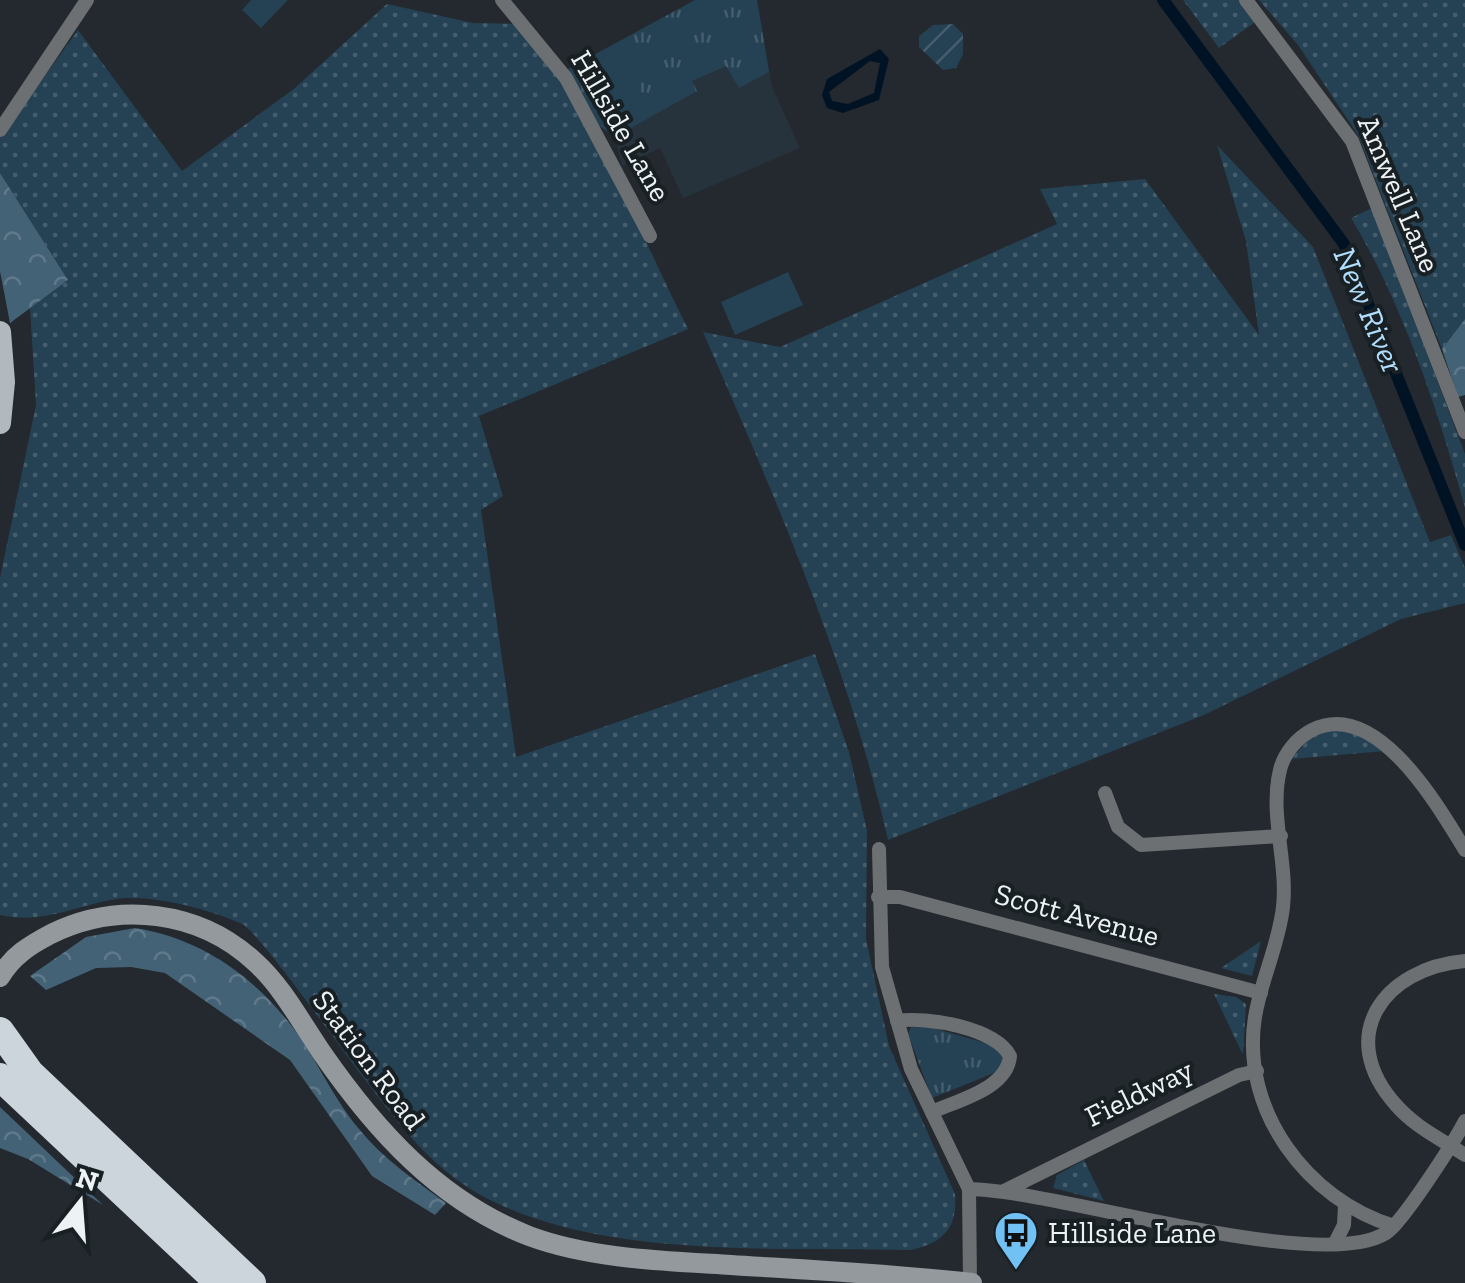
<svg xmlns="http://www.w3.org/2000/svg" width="1465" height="1283" viewBox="0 0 1465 1283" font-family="'Zilla Slab',serif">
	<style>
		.built { fill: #27333c }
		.grass { fill: url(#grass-dots) }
		.forest { fill: url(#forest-crowns) }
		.park { fill: url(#park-tufts) }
		.garden { fill: url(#garden-furrows) }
		.pitch { fill: #254154 }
		.water { fill: #001324; fill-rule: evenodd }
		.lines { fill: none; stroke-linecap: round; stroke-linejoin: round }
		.canal { stroke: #001324; stroke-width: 12 }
		.street { stroke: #6d7073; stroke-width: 14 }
		.secondary { stroke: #93999d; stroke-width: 20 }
		.primary { stroke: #b1b9be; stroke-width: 22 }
		.highway { stroke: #cdd5dc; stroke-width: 28 }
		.labels { text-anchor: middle; stroke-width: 8; stroke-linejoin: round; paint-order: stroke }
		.street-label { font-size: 30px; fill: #edf2f5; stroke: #192024 }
		.poi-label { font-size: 30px; fill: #edf2f5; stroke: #192024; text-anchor: start }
		.water-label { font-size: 32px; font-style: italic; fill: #b1ddfc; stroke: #192024 }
	</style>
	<defs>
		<pattern id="grass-dots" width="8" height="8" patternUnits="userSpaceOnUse" patternTransform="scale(2.5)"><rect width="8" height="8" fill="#254154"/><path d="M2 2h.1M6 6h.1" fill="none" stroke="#455d6d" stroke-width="1.8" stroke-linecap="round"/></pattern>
		<pattern id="forest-crowns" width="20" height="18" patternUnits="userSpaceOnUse" patternTransform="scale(2.5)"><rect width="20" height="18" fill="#446276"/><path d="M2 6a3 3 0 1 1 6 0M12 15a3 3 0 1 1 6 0" fill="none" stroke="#5f798a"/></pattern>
		<pattern id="park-tufts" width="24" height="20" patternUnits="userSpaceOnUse" patternTransform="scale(2.5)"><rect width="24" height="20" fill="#254154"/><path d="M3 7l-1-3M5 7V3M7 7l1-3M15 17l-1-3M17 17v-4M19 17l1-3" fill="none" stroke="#455d6d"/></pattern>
		<pattern id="garden-furrows" width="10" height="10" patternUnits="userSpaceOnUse" patternTransform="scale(2.5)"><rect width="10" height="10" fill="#254154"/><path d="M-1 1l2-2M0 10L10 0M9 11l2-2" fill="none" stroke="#455d6d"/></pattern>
	</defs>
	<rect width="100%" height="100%" fill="#23292e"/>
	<path class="built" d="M695,0H757L772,87L800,148L683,198L660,148L622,166L615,137L598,125L568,69Z"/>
	<g class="grass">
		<path d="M1183,0H1241L1258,20L1219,48Z"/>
		<path d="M1259,0H1465V319L1442,349L1358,135L1298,45Z"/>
		<path d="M387,4L473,23L518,24C593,111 637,228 688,329L479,416L503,496L481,510L516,757L815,654L849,752L867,831L866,939L889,1046L955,1194C958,1229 942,1243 911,1250C773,1246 561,1264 448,1173C413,1145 387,1108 359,1072C342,1050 257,930 242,924C210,909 145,892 110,900C71,908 40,924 0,915V578L36,405L30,308L68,280L0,173V138L78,30L182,171L295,88Z"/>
		<path d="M1217,145L1313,247L1430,542L1451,535L1465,568V603L1401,619L1204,715L888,840C848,664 775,497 703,332L780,347L1057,224L1040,189L1145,179L1259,335L1246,241Z"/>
		<path d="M1372,208L1465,454V508C1439,413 1402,302 1351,218Z"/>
		<path d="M1328,730H1349L1385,751L1291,759L1311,737Z"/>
		<path d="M1261,941L1252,976L1221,968Z"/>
		<path d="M1214,994L1236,997L1246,1004L1243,1055Z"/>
		<path d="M1084,1160L1104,1201L1053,1188L1057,1175Z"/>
	</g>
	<g class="forest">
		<path d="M0,173L68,280L10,323L0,271Z"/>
		<path d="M1465,319V395L1458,397L1442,349Z"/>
		<path d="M135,928C197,938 247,971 287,1020C315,1054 331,1096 359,1129C383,1159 415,1180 446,1203L435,1215L372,1176L290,1060L165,973L131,967L96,968L46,990L30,976L86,937Z"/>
		<path d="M0,1107L103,1205L28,1159L0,1148Z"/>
	</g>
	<g class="park">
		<path d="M695,0H757L769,72L739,88L726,66L692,81L697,91L615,137L598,125L568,69Z"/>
		<path d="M923,1025L996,1046L1004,1059L999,1071L932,1098L908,1034L911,1027Z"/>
	</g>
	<path class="garden" d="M953,24L963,34V54L956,68L943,70L919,47V36L933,25Z"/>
	<g class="pitch">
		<path d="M251,0H288L261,28L242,10Z"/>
		<path d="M618,50L645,101L612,119L582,67Z"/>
		<path d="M788,272L803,305L735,335L721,302Z"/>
	</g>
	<path class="water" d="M880,49L889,59L879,100L843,113L827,108L822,95L827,79ZM870,61L880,63L874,93L848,104L832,101L829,92Z"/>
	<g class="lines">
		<path class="canal" d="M1163,0L1344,244L1465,545"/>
		<g class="street">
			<path d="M502,0L566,78L650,236"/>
			<path d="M1246,0L1352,141L1465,432"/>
			<path d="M0,130L87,0"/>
			<path d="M1105,793L1118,827L1141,845L1281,836"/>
			<path d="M879,849L882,967L911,1069L969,1189L970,1283"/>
			<path d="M878,897H900L1261,993"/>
			<path d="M1465,961C1384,968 1334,1036 1396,1105C1415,1127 1441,1139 1465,1155"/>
			<path d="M897,1021C927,1016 995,1028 1010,1056C1007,1089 958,1100 932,1112"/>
			<path d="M969,1189C1057,1190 1319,1275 1386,1233C1403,1222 1454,1142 1465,1121"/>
			<path d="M1004,1191L1239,1075L1257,1071"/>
			<path d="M1394,1226C1308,1200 1240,1111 1255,1017C1261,980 1279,944 1283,907C1288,862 1269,814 1280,770C1284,753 1297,738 1312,730C1376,698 1437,804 1465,850"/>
			<path d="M1335,1243L1344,1225L1345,1205"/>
		</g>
		<path class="secondary" d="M0,977C12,956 30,945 51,934C118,901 199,910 255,962C282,986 302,1024 322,1053C376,1131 439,1201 529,1236C591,1259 665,1261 731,1265C811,1270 892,1274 972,1283"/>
		<path class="primary" d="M0,332L4,382L0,423"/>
		<g class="highway">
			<path d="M0,1031L30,1073L252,1283"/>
			<path d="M0,1077L219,1283"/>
		</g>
	</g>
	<defs>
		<symbol id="bus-pin" viewBox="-11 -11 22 30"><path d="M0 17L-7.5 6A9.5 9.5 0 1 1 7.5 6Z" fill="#72c1f5" stroke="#192024"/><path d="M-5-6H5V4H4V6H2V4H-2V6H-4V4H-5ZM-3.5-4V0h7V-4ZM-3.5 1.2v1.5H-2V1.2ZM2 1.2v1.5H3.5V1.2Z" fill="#111"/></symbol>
	</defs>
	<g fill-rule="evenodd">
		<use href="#bus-pin" x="991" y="1208" width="50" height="68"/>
	</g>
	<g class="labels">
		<g class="street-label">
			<text transform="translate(621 126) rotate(60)" y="10">Hillside Lane</text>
			<text transform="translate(1399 194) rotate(67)" y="10">Amwell Lane</text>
			<text transform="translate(1077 915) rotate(15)" y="10">Scott Avenue</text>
			<text transform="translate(369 1060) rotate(53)" y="10">Station Road</text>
			<text transform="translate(1139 1093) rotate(-26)" y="10">Fieldway</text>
		</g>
		<g class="poi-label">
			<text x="1048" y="1243">Hillside Lane</text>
		</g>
		<g class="water-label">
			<text transform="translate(1369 310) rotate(67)" y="11">New River</text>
		</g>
	</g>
	<g transform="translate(80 1203) rotate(17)" stroke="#192024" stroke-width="8" paint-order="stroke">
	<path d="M0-8L18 38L0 25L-18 38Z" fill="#edf2f5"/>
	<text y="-15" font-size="28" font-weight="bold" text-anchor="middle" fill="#edf2f5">N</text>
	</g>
</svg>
